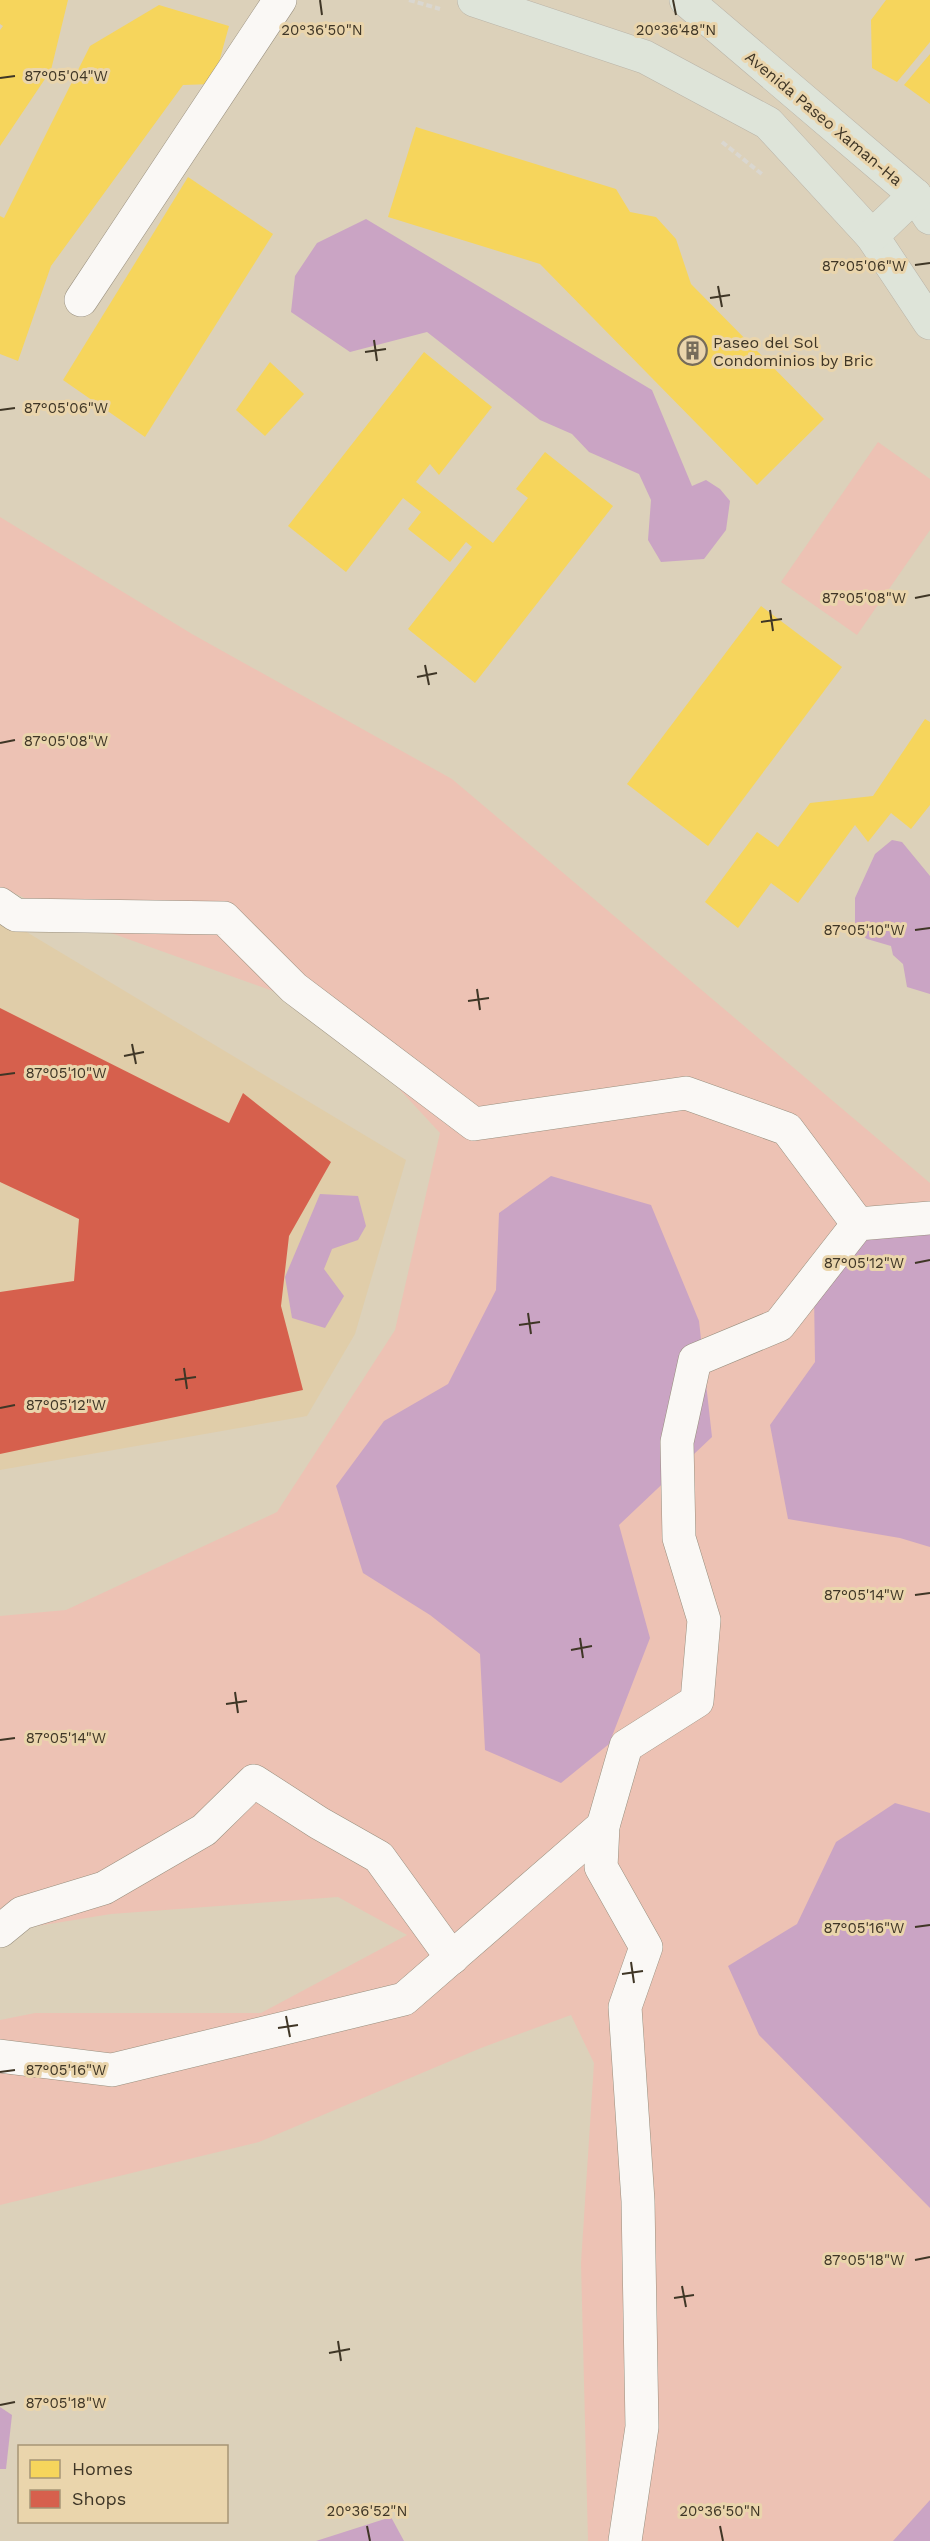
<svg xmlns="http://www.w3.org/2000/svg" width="930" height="2541" viewBox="0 0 930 2541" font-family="'Work Sans',sans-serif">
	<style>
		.built { fill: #e0cda9 }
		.green { fill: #edc2b4 }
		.water { fill: #caa4c4 }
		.homes { fill: #f6d55c }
		.shops { fill: #d6604d }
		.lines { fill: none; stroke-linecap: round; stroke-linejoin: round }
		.minor-casing { stroke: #988f7e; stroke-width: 34 }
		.major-casing { stroke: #bab4a8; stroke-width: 34 }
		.path { stroke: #dad7d0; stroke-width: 4; stroke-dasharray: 6 3; stroke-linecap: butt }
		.minor { stroke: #faf8f5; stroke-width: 33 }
		.major { stroke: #dee4d9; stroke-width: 33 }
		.ticks { fill: none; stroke: #3f3626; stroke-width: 2 }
		.labels { text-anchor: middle; stroke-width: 6; stroke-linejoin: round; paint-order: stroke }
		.street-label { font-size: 16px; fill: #3f3626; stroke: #ead5ac }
		.poi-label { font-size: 16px; fill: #3f3626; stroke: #ead5ac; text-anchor: start }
		.ticks-label { font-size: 15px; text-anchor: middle; fill: #3f3626; stroke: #ead5ac; stroke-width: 6; stroke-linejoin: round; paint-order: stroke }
	</style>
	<rect width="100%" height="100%" fill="#dcd1ba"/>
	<path class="built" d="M0,916L406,1160L355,1334L307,1416L0,1470Z"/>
	<g class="green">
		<path d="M878,442L930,479V530L857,635L781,582Z"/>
		<path d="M0,517L192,634L452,779L930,1183V2541H588L581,2263L594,2063L571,2015L481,2048L259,2142L0,2205V2020L35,2013H261L407,1935L338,1897L111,1914L0,1932V1616L66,1610L277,1512L395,1330L440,1133L326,1010L72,919L0,887Z"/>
	</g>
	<g class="water">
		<path d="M366,219L652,390L692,486L706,480L720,489L730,501L726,530L704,559L661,562L648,540L651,500L639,474L589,452L572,434L540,420L427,332L350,352L291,312L295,276L317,243Z"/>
		<path d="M892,840L902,842L930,876V994L907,987L903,964L893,955L891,946L867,939L855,930V898L875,854Z"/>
		<path d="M551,1176L651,1205L699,1321L712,1437L619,1525L650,1638L609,1744L561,1783L485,1750L480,1654L430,1615L363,1573L336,1486L384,1421L448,1384L496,1290L499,1213Z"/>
		<path d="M320,1194L358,1196L366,1226L358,1240L332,1249L324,1269L344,1296L325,1328L292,1318L285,1277Z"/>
		<path d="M930,1223V1547L900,1538L788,1519L770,1425L815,1362L814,1294L866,1226Z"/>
		<path d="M895,1803L930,1813V2208L759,2035L728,1966L797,1924L836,1842Z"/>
		<path d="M0,2407L12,2415L6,2469H0Z"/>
		<path d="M930,2500V2541H893Z"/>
		<path d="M391,2517L404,2541H316Z"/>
	</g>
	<g class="homes">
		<path d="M0,0H68L51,70L0,146V30L3,26L0,24Z"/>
		<path d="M886,0H930V42L897,82L872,68L871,20Z"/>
		<path d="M159,5L229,26L213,84L183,85L51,266L18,361L0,354V216L4,218L90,46Z"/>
		<path d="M930,54V104L904,85Z"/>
		<path d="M416,127L616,189L630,212L656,217L676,239L691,284L824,419L757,485L540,264L388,217Z"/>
		<path d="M188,177L273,234L145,437L63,380Z"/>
		<path d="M424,352L492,407L439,475L430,464L416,482L493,543L528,498L516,489L545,452L613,506L475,683L408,629L472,547L466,542L450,562L408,529L421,512L403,498L346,572L288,526Z"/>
		<path d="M270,362L304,394L265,436L236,410Z"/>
		<path d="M761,606L842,667L708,846L627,784Z"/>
		<path d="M925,719L930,722V805L911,829L891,813L868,842L855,825L798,903L771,883L738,928L705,902L757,832L778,847L810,803L873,796Z"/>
	</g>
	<path class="shops" d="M0,1008L229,1123L243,1093L331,1162L289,1236L281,1306L303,1390L0,1454V1292L74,1281L79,1219L0,1182Z"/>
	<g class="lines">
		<defs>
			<g id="minor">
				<path d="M81,300L280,0"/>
				<path d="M0,904L16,915L224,918L294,988L474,1124L686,1093L787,1129L858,1224"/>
				<path d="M0,1931L22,1913L104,1888L204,1830L254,1781L319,1823L379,1857L452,1958"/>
				<path d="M0,2056L112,2070L404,1999L603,1826"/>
				<path d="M625,2541L642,2427L638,2201L625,2007L646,1947L601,1867L603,1826L626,1746L697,1701L704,1620L679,1538L677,1442L695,1360L779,1325L858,1224L930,1218"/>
			</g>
			<g id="major">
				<path d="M474,0L645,57L768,123L872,236L930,323"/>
				<path d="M686,0L915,195L930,218"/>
				<path d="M872,236L915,195"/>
			</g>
		</defs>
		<use href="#minor" class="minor-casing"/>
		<use href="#major" class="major-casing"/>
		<g class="path">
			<path d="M409,0L440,9"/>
			<path d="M722,142L763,175"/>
		</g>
		<use href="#minor" class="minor"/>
		<use href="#major" class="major"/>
	</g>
	<path class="ticks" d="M320,0L322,15M673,0L676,15M0,78L15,76M915,265L930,263M718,286L722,307M710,298L730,295M374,340L377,361M365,352L386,349M0,410L15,408M915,598L930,595M770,610L773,631M761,622L782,619M425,665L429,685M417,677L437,673M0,743L15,740M915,930L930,928M477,989L480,1010M468,1001L489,998M132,1044L136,1064M124,1056L144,1052M0,1075L15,1073M915,1263L930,1260M528,1313L531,1334M519,1325L540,1322M184,1368L187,1389M175,1380L196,1377M0,1408L15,1405M915,1595L930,1593M580,1638L583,1658M571,1650L592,1646M235,1692L238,1713M226,1704L247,1701M0,1740L15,1738M915,1927L930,1925M631,1962L634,1983M622,1974L643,1971M286,2016L290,2037M278,2028L298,2025M0,2072L15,2070M915,2260L930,2257M682,2286L686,2307M674,2298L694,2295M338,2341L341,2361M329,2353L350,2349M0,2405L15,2402M367,2526L370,2541M720,2526L723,2541"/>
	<defs>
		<symbol id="building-ring" viewBox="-11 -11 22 22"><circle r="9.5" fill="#ead5ac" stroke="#766c5a" stroke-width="1.5"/><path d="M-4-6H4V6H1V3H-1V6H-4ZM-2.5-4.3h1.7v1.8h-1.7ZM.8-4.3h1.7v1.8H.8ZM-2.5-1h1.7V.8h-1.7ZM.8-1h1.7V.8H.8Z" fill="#766c5a"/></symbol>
	</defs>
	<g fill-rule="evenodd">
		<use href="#building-ring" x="676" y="334" width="33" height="33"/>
	</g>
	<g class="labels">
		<g class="street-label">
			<text transform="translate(824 118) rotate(40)" y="6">Avenida Paseo Xaman-Ha</text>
		</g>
		<g class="poi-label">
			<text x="713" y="348">Paseo del Sol<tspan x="713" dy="18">Condominios by Bric</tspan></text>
		</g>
	</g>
	<g class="ticks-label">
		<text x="322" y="35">20°36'50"N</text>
		<text x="676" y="35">20°36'48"N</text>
		<text x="66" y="81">87°05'04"W</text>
		<text x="864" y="271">87°05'06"W</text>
		<text x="66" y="413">87°05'06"W</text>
		<text x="864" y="603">87°05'08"W</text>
		<text x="66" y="746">87°05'08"W</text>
		<text x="864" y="935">87°05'10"W</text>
		<text x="66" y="1078">87°05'10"W</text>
		<text x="864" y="1268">87°05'12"W</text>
		<text x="66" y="1410">87°05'12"W</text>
		<text x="864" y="1600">87°05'14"W</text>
		<text x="66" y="1743">87°05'14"W</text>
		<text x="864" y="1933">87°05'16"W</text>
		<text x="66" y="2075">87°05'16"W</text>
		<text x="864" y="2265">87°05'18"W</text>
		<text x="66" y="2408">87°05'18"W</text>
		<text x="367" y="2516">20°36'52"N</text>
		<text x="720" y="2516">20°36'50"N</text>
	</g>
	<rect x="18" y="2445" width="210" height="78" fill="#ead5ac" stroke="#a69576" stroke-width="1.5"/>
	<rect x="30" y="2460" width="30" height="18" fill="#f6d55c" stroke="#a69576" stroke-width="1.5"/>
	<text x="72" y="2475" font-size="18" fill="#3f3626">Homes</text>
	<rect x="30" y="2490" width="30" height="18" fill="#d6604d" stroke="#a69576" stroke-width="1.5"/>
	<text x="72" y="2505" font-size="18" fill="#3f3626">Shops</text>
</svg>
